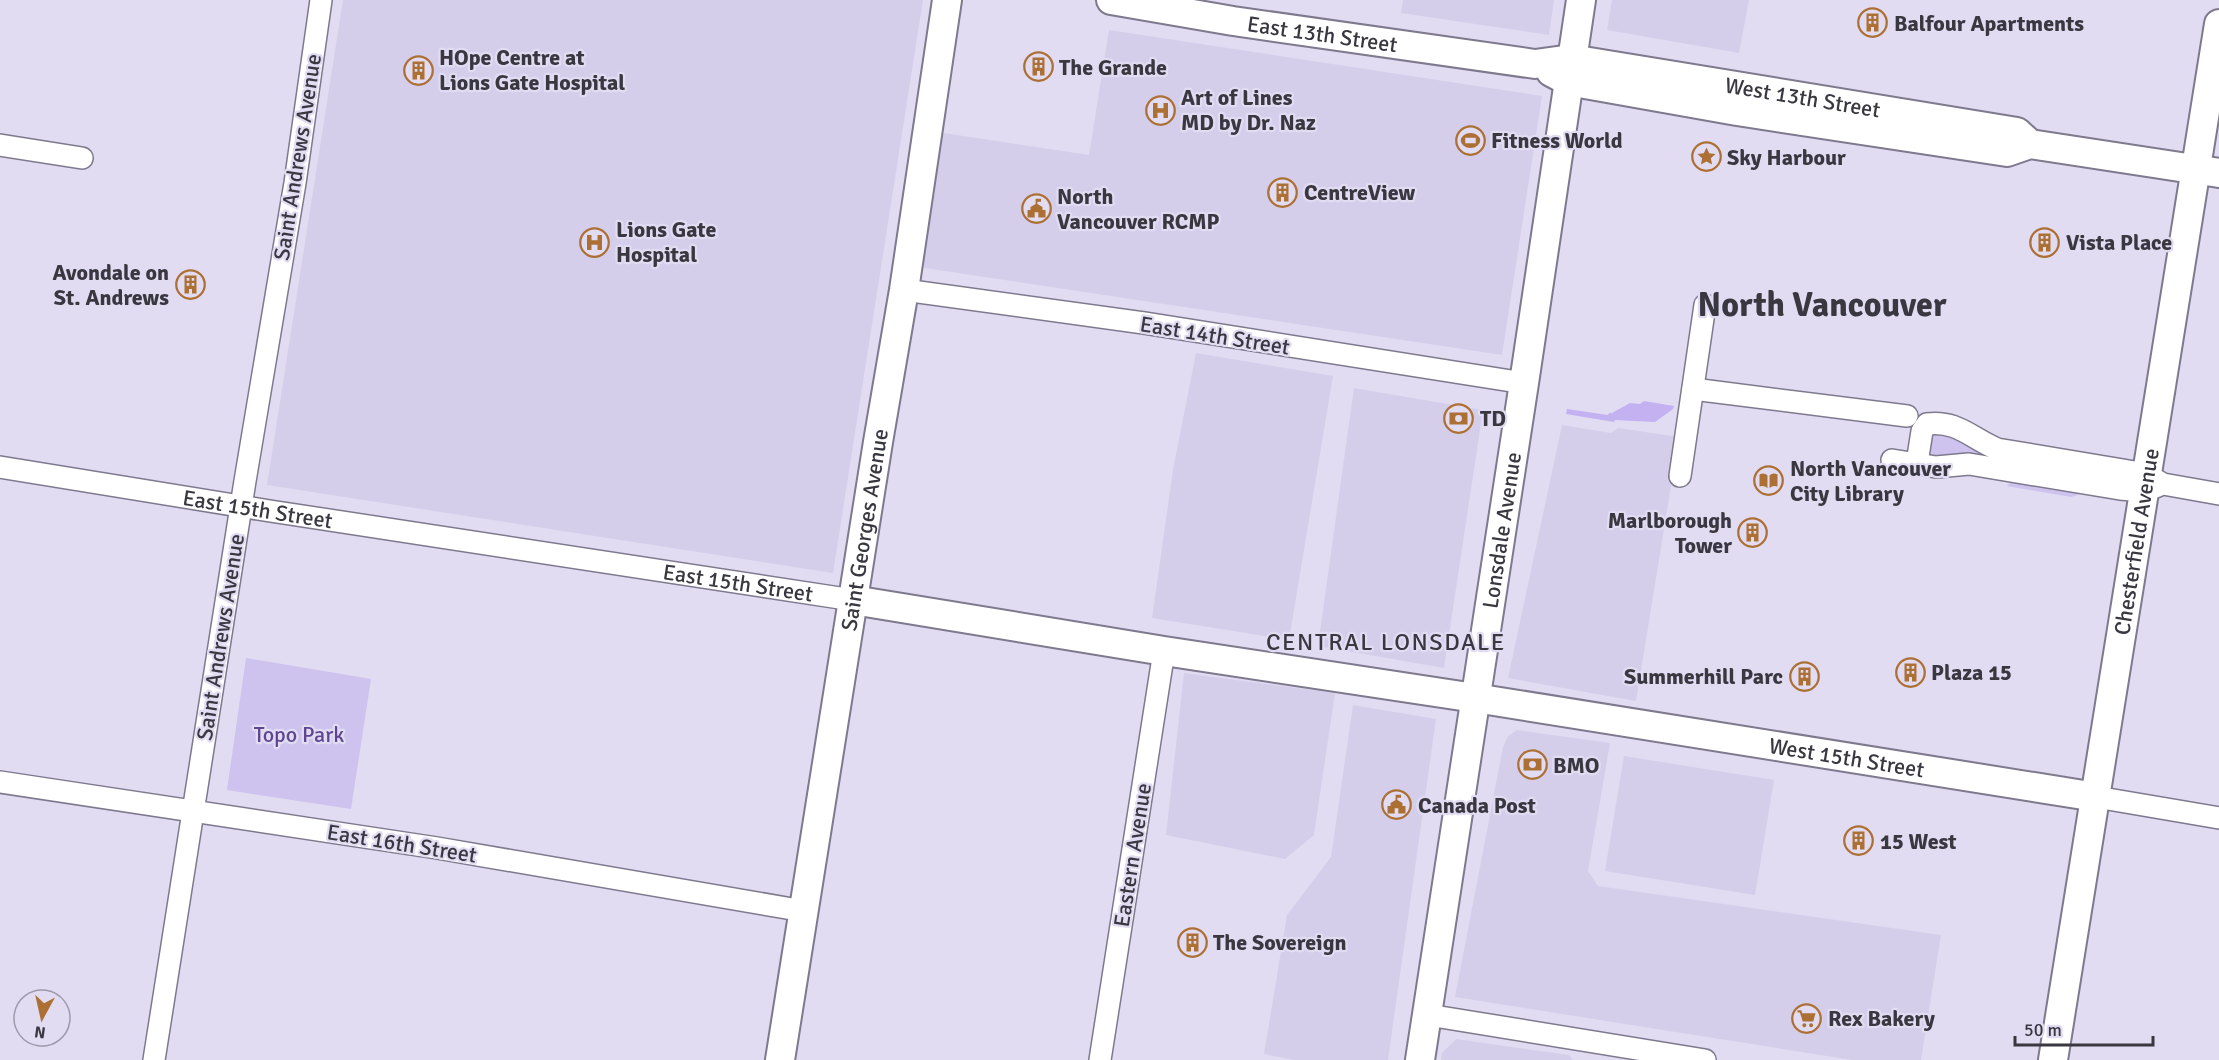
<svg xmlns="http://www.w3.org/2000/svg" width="2219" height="1060" viewBox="0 0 2219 1060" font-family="Signika,sans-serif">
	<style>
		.built { fill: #d5ceeb }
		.green { fill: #cec2ef }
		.water { fill: #c3b1f1 }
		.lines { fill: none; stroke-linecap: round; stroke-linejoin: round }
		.street-casing { stroke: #7e798d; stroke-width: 24 }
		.secondary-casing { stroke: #7e798d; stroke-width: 32 }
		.street { stroke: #fff; stroke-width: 21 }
		.secondary { stroke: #fff; stroke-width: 28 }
		.labels { text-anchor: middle; stroke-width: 4.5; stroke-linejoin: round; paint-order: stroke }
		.poi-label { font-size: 22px; font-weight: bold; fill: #393740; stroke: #e1dcf2; text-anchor: start }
		.street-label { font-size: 22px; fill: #393740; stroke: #e1dcf2 }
		.park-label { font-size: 22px; fill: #5f4591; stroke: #e1dcf2 }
		.neighbourhood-label { font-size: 24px; letter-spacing: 1.5px; fill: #393740; stroke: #e1dcf2 }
		.town-label { font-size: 34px; font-weight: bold; fill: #393740; stroke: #e1dcf2 }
	</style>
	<rect width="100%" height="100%" fill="#e1dcf2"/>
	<g class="built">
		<path d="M343,0H923L833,573L267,485Z"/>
		<path d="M1403,0H1554L1549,35L1401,13Z"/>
		<path d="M1612,0H1749L1739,53L1607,30Z"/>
		<path d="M1109,30L1542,96L1502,355L918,267L937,132L1089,155Z"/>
		<path d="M1196,353L1333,376L1289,640L1152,618L1173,470Z"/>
		<path d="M1354,388L1483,410L1444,668L1318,646Z"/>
		<path d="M1562,425L1611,433L1618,428L1679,437L1636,701L1508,678Z"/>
		<path d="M1184,673L1335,693L1314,835L1285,859L1166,835Z"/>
		<path d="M1353,705L1436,719L1388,1060H1294L1264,1054L1287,915L1331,857Z"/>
		<path d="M1517,730L1610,743L1588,871L1598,886L1941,935L1921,1060H1852L1455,997L1503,747L1508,736Z"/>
		<path d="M1624,756L1774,780L1755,895L1605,871Z"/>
		<path d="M1456,1039L1569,1055L1573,1060H1441L1442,1053Z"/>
	</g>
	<g class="green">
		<path d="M1928,432L1952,434L1961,443L1977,451L2108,473L1933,457L1929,454Z"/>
		<path d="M2015,482L2084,493L2071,497L2007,486L2010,483Z"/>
		<path d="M246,658L371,679L351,809L227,790Z"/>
	</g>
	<path class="water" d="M1644,401L1674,406L1673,409L1655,422L1615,420L1614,422L1566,414L1567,409L1608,415L1609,413H1612L1630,403L1640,404Z"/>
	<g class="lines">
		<defs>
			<g id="street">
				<path d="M0,145L82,158"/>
				<path d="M904,290L1144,323L1524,383"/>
				<path d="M1693,389L1907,416"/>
				<path d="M1892,460L1936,467L1969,464L2120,489L2143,491L2158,486"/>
				<path d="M1917,463L1922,431L1927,424C1957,420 1971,438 1997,449L2123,470L2146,474L2163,484L2219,494"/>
				<path id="s1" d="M0,467L270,511L853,600"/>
				<path d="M1680,476L1705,305"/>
				<path d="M0,782L437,848L804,911"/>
				<path d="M2096,797L2219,818"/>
				<path d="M1428,1015L1705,1060"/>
				<path d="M154,1060L245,481L295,183L321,0"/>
				<path d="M1100,1060L1164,651"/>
			</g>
			<g id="secondary">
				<path id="s2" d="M1111,0L1233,21L1535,64L1571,59L2017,132L2030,144"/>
				<path d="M1551,72L1568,81L1737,111L2007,152L2030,144L2219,173"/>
				<path id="s3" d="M853,600L1164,651L1475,698L2096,797"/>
				<path id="s4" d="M780,1060L878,442L904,290L947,0"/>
				<path id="s5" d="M1420,1060L1524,383L1581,0"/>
				<path id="s6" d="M2053,1060L2219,24"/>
			</g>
		</defs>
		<use href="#street" class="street-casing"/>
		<use href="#secondary" class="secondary-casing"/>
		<use href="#street" class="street"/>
		<use href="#secondary" class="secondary"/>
	</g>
	<defs>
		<symbol id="building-ring" viewBox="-11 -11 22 22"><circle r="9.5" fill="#e1dcf2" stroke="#ad7034" stroke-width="1.5"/><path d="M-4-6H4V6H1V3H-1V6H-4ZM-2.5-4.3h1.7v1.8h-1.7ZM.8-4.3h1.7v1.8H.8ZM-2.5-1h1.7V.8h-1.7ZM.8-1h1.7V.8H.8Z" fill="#ad7034"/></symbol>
		<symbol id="hospital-ring" viewBox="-11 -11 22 22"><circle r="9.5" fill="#e1dcf2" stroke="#ad7034" stroke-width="1.5"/><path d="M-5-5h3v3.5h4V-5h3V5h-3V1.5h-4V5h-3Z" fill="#ad7034"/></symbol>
		<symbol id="stadium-ring" viewBox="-11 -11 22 22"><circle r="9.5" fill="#e1dcf2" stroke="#ad7034" stroke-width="1.5"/><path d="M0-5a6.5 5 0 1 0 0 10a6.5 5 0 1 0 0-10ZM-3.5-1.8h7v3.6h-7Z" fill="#ad7034"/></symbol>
		<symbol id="sight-ring" viewBox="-11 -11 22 22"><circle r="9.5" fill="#e1dcf2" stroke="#ad7034" stroke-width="1.5"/><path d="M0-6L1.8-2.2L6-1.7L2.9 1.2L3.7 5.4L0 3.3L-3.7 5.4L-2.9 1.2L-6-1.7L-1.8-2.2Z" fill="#ad7034"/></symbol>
		<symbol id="civic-ring" viewBox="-11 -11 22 22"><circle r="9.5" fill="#e1dcf2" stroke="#ad7034" stroke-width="1.5"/><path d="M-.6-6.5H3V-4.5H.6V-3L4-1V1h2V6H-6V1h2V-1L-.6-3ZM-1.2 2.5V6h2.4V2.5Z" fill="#ad7034"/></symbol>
		<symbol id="bank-ring" viewBox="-11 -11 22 22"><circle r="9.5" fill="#e1dcf2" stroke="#ad7034" stroke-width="1.5"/><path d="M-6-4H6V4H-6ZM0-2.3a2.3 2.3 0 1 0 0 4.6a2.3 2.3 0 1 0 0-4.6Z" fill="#ad7034"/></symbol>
		<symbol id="library-ring" viewBox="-11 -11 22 22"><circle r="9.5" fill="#e1dcf2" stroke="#ad7034" stroke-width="1.5"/><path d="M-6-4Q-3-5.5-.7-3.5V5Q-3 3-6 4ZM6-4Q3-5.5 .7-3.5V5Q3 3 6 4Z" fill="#ad7034"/></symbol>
		<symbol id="supermarket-ring" viewBox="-11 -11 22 22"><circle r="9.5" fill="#e1dcf2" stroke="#ad7034" stroke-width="1.5"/><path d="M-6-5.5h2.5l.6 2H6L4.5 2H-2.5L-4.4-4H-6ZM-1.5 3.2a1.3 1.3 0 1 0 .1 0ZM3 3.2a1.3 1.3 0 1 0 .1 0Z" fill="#ad7034"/></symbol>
	</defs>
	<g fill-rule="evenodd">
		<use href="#building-ring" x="1856" y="6" width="33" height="33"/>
		<use href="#building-ring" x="1022" y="50" width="33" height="33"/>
		<use href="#building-ring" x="402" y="54" width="33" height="33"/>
		<use href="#hospital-ring" x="1144" y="94" width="33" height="33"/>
		<use href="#stadium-ring" x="1454" y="124" width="33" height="33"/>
		<use href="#sight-ring" x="1690" y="140" width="33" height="33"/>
		<use href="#building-ring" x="1266" y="176" width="33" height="33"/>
		<use href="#civic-ring" x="1020" y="192" width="33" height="33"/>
		<use href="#hospital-ring" x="578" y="226" width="33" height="33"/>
		<use href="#building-ring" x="2028" y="226" width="33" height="33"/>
		<use href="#building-ring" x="174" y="268" width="33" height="33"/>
		<use href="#bank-ring" x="1442" y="402" width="33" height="33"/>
		<use href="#library-ring" x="1752" y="464" width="33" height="33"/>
		<use href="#building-ring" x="1736" y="516" width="33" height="33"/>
		<use href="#building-ring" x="1894" y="656" width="33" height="33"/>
		<use href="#building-ring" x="1788" y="660" width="33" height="33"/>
		<use href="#bank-ring" x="1516" y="748" width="33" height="33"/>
		<use href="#civic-ring" x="1380" y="788" width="33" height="33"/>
		<use href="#building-ring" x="1842" y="824" width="33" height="33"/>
		<use href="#building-ring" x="1176" y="926" width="33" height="33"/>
		<use href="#supermarket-ring" x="1790" y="1002" width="33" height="33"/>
	</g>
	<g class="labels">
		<g class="poi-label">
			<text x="1894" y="31">Balfour Apartments</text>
			<text x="439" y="65">HOpe Centre at<tspan x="439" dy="25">Lions Gate Hospital</tspan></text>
			<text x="1059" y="75">The Grande</text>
			<text x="1181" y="105">Art of Lines<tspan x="1181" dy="25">MD by Dr. Naz</tspan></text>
			<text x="1491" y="148">Fitness World</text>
			<text x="1727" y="165">Sky Harbour</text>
			<text x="1304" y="200">CentreView</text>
			<text x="1057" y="204">North<tspan x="1057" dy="25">Vancouver RCMP</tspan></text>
			<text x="616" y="237">Lions Gate<tspan x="616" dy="25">Hospital</tspan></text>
			<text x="2066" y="250">Vista Place</text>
			<text x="169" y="280" text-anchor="end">Avondale on<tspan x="169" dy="25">St. Andrews</tspan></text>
			<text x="1480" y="426">TD</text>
			<text x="1790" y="476">North Vancouver<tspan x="1790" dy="25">City Library</tspan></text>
			<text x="1732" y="528" text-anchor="end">Marlborough<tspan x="1732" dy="25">Tower</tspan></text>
			<text x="1931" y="680">Plaza 15</text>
			<text x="1783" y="684" text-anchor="end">Summerhill Parc</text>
			<text x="1553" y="773">BMO</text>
			<text x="1418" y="813">Canada Post</text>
			<text x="1880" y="849">15 West</text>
			<text x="1213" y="950">The Sovereign</text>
			<text x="1828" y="1026">Rex Bakery</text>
		</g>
		<g class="street-label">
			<text dy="8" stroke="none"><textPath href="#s2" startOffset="214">East 13th Street</textPath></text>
			<text dy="8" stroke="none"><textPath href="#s2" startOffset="700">West 13th Street</textPath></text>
			<text transform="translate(297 157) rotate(-81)" y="8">Saint Andrews Avenue</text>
			<text transform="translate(1215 335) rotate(9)" y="8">East 14th Street</text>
			<text dy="8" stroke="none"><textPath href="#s1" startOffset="261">East 15th Street</textPath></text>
			<text dy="8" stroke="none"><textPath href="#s4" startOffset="537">Saint Georges Avenue</textPath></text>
			<text dy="8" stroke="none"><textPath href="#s5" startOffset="536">Lonsdale Avenue</textPath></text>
			<text dy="8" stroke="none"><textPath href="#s6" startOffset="525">Chesterfield Avenue</textPath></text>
			<text dy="8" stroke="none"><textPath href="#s1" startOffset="747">East 15th Street</textPath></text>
			<text transform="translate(220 637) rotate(-81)" y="8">Saint Andrews Avenue</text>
			<text dy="8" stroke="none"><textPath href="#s3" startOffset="1006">West 15th Street</textPath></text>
			<text transform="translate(402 843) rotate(9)" y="8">East 16th Street</text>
			<text transform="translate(1132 855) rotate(-81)" y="8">Eastern Avenue</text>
		</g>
		<g class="park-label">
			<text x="299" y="742">Topo Park</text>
		</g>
		<g class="neighbourhood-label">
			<text x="1386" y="650">CENTRAL LONSDALE</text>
		</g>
		<g class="town-label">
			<text x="1822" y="316">North Vancouver</text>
		</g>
	</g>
	<g transform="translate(42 1018) rotate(188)"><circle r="28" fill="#e1dcf2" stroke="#9e9aab" stroke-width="1.5"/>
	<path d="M0-4.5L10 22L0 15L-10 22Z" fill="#ad7034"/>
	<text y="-9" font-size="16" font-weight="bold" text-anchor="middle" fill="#393740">N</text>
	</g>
	<path d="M2015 1036v9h138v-9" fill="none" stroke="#393740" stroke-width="3"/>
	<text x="2024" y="1036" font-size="18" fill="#393740" stroke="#e1dcf2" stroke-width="4.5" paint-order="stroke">50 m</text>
</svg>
